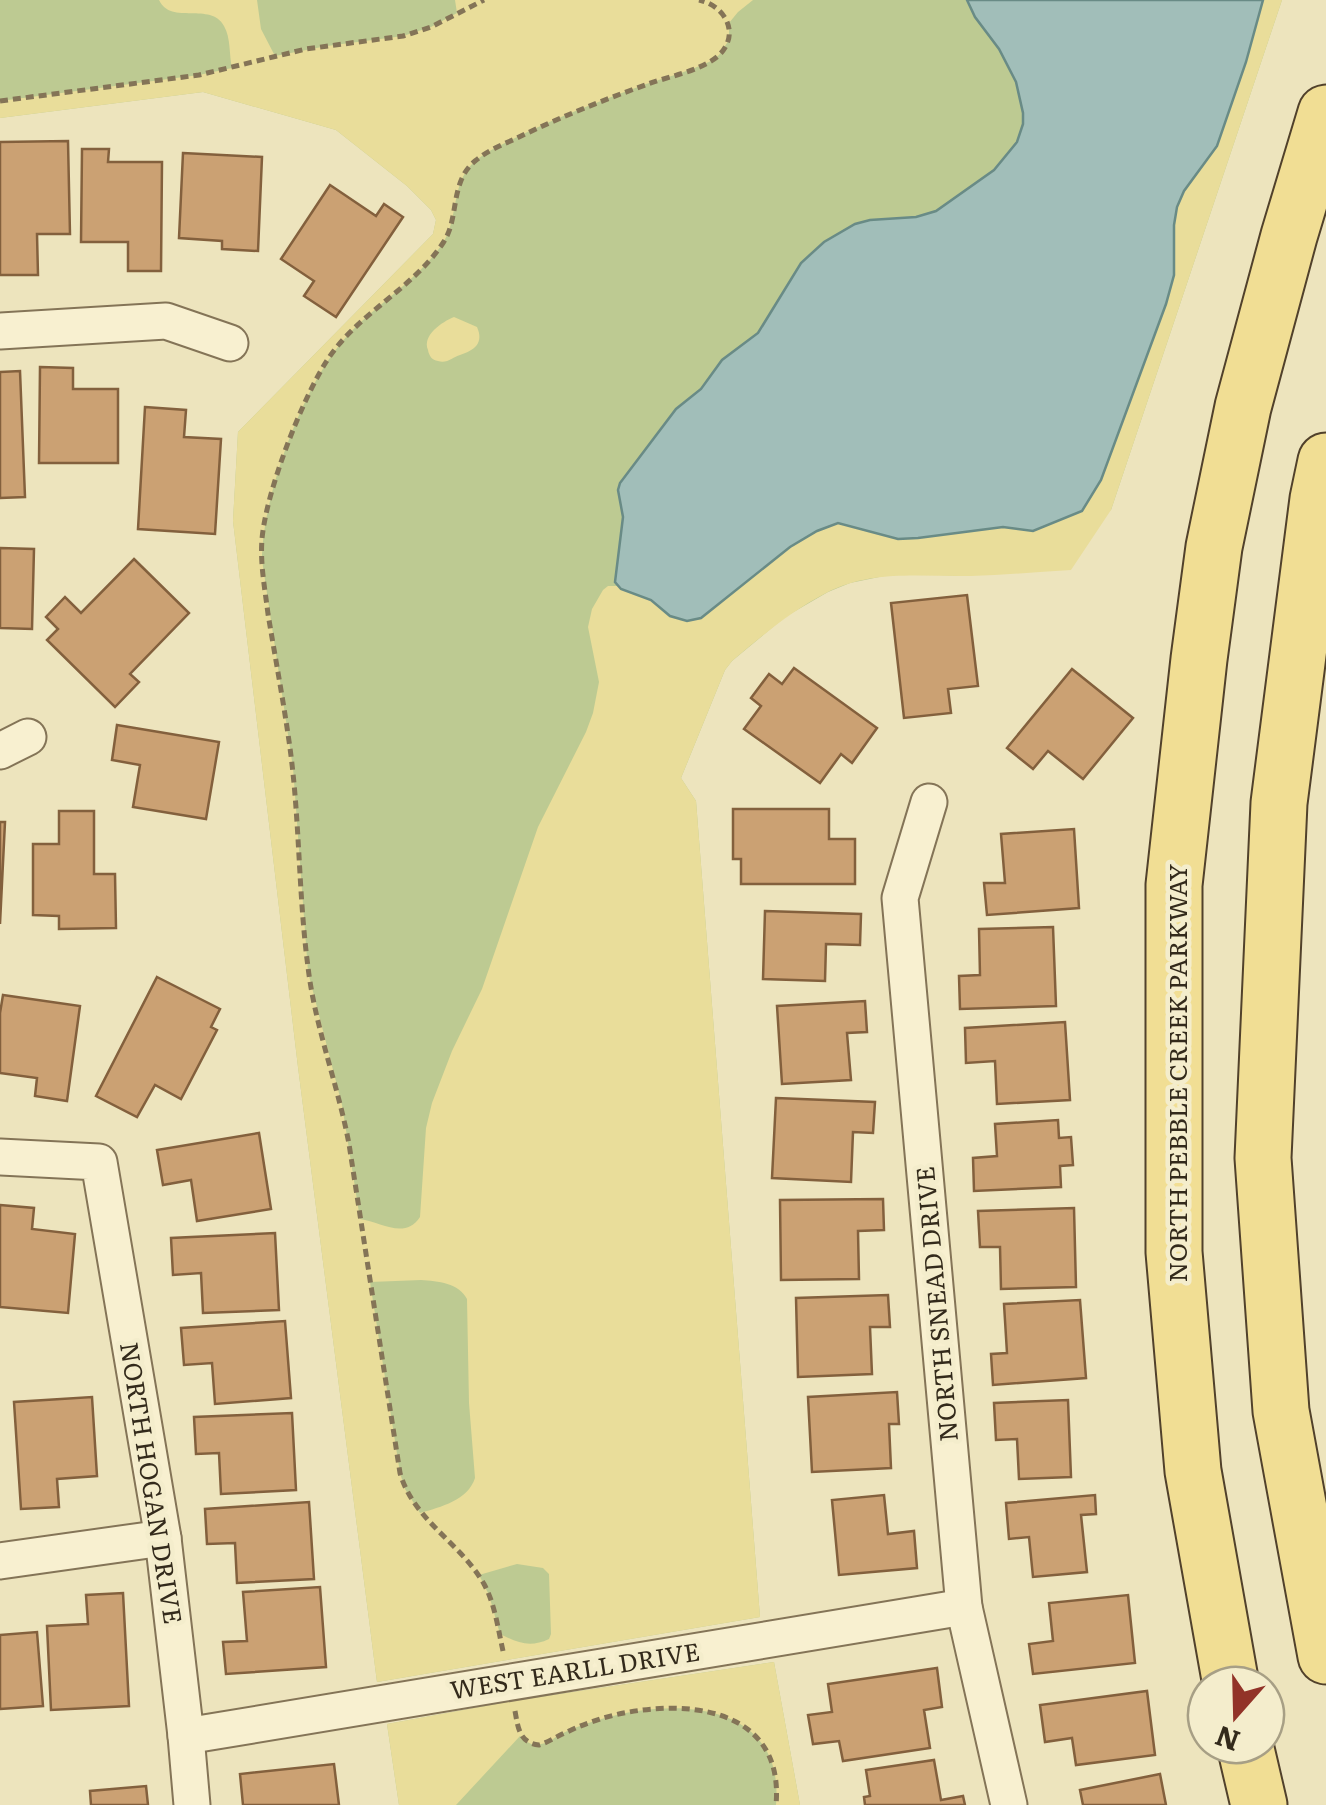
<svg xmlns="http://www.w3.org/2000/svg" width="1326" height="1805" viewBox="0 0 1326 1805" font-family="Literata,serif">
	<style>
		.green { fill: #bdca92 }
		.sand { fill: #e9dd9a; fill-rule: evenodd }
		.water { fill: #a1beb9; stroke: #698b86; stroke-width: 2.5 }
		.building { fill: #cba173; stroke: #83603d; stroke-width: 2.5 }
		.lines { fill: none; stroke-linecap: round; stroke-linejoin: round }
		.minor-casing { stroke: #847457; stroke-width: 39 }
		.primary-casing { stroke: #51412b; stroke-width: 59 }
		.path { stroke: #847457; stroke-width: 5; stroke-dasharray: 8 5; stroke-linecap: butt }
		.minor { stroke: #f8f0d0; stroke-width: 35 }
		.primary { stroke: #f1de94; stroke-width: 55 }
		.labels { text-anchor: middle; stroke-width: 9; stroke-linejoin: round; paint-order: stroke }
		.street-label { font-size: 25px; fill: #332a1b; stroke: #f4edcc }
	</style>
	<rect width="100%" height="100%" fill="#ede4bd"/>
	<g class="green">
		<path d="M0,0H1282L1111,510L969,576L909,574L884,576L850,583L828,592L785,617L732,661L725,670L681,778L696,801L760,1617L377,1682L298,1067L233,521L238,432L433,234L436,220L431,210L407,186L336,130L203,92L0,118Z"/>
		<path d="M774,1662L800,1805H399L387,1724L513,1701Z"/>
	</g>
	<g class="sand">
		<path d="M159,0H257L261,29L275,56L327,46L403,36L431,27L457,13L455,0H753L738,12L729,23V40L719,55L711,61C690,71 668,77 646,84C603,100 560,116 519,136C506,143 491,149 479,158C448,180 461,219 441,246C416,281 377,304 347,336C304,382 262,496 262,560L293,768L308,972L342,1105L360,1219C381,1222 405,1240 420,1217L426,1128L432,1103L452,1051L482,989L538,827L586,732L593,713L599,682L588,627L592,609L603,590L608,586H617L651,600L670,616L723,601L790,547L817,531L838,523L898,539L918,538L1004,527L1033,531L1082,511L1101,480L1166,304L1174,275V225L1177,207L1183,191L1217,146L1246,62L1263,0H1282L1111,510L1071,570C1038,572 1004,575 971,576C921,577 872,569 826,593C791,611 762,636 732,661L725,670L681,778L696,801L760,1617L377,1682L298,1067L233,521L238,432L433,234L436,220L431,210L407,186L336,130L203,92L0,118V101L199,75L232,68C229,55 231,38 224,26C211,1 171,26 159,0ZM421,1280C438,1281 459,1283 467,1299L469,1403L475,1478C468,1500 441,1507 420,1513L405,1489L400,1473L370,1282ZM517,1564L543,1568L549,1574L551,1634L549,1639C530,1648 518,1643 500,1634L489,1595L479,1575Z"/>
		<path d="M454,317L477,327C484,343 475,350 460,355C453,357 447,364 438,361C432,360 429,356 428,350C422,335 442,322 454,317Z"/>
		<path d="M774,1662L800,1805H776C785,1703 678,1697 605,1718C590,1722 575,1727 561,1734C554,1738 548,1743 541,1744C531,1746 526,1742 520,1736L456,1805H399L387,1724L513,1701Z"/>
	</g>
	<path class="water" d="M967,0H1263L1246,62L1217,146L1184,191L1177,207L1174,225V275L1166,304L1101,480L1082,511L1033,531L1003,527L918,538L898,539L838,523L817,531L790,547L701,618L687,621L670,616L651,600L621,589L615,582L623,517L618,490L620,483L676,409L701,389L722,360L758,333L801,263L824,242L855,224L870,220L916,217L936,211L994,170L1017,142L1023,124V113L1016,82L999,49L975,17Z"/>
	<g class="building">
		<path d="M68,141L70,234H37L38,275H0V142Z"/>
		<path d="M82,149H109L108,162H162L161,271H128V242H81Z"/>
		<path d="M183,153L262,157L258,251L222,249V241L179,238Z"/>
		<path d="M330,185L376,216L384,204L403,217L336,317L304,296L314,281L281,259Z"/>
		<path d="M40,367L73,368V389H118V463H39Z"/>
		<path d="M20,371L25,497L0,498V372Z"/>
		<path d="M145,407L186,410L184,437L221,439L215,534L138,529Z"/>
		<path d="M0,548L34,549L32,629L0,628Z"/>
		<path d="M134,559L189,613L130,674L139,682L115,707L47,640L58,629L46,617L65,597L81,613Z"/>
		<path d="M967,595L978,686L948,689L951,713L904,718L891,603Z"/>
		<path d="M794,668L877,728L852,763L841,754L820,783L744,729L761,706L751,698L769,674L782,684Z"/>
		<path d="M1072,669L1133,718L1083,779L1048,751L1033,769L1007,748Z"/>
		<path d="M117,725L219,742L206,819L133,807L140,765L112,760Z"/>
		<path d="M733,809H829V839H855V884H741V859H733Z"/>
		<path d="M59,811H94V874H115L116,928L59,929V916L33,915V844H59Z"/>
		<path d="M0,822H5L0,924Z"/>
		<path d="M1074,829L1079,908L987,915L984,883H1005L1001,834Z"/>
		<path d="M765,911L861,914L860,945L826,944L825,981L763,979Z"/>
		<path d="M1053,927L1056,1006L960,1009L959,976L980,975L979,929Z"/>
		<path d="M157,977L220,1009L211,1027L217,1030L181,1099L155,1085L137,1117L96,1096Z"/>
		<path d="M3,995L80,1006L67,1101L35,1096L37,1078L0,1073V1013Z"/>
		<path d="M865,1001L867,1032L847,1033L851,1080L782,1084L777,1006Z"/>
		<path d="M1065,1022L1070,1100L997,1104L995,1061L966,1063L965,1028Z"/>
		<path d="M776,1098L875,1102L873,1133L853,1132L851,1182L772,1178Z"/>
		<path d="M1058,1120L1059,1138L1071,1137L1073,1165L1060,1166L1061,1187L974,1191L973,1158L997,1156L995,1124Z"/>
		<path d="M259,1133L271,1209L197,1221L191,1180L163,1185L157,1150Z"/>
		<path d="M883,1199L884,1230L858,1231L859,1279L781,1280L780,1200Z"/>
		<path d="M0,1205L34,1208L32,1229L75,1234L68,1313L0,1307Z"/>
		<path d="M1074,1208L1076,1287L1001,1289L1000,1247H980L978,1211Z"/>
		<path d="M275,1233L279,1310L203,1313L201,1273L173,1275L171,1238Z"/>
		<path d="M888,1295L890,1327H870L872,1374L798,1377L796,1298Z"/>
		<path d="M1080,1300L1086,1378L993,1385L991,1354L1007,1353L1004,1304Z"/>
		<path d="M285,1321L291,1398L215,1404L212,1363L184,1365L181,1328Z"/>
		<path d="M897,1392L899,1424H889L891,1468L812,1472L808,1397Z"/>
		<path d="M92,1397L97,1476L57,1479L59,1507L21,1509L14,1402Z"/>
		<path d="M1068,1400L1071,1477L1019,1479L1017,1439L996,1440L994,1403Z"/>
		<path d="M292,1413L296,1490L221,1494L219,1453L196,1454L194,1417Z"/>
		<path d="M884,1495L888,1534L914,1531L917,1568L839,1575L832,1500Z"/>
		<path d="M1095,1495L1096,1514L1081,1515L1087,1572L1033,1577L1029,1537L1009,1539L1006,1503Z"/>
		<path d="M309,1502L314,1579L237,1583L235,1543L207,1544L205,1509Z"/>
		<path d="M320,1587L326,1667L226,1674L223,1642L247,1641L243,1592Z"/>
		<path d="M123,1593L129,1706L51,1710L47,1626L88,1624L86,1595Z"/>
		<path d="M1128,1595L1135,1663L1033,1674L1029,1644L1053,1641L1049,1603Z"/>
		<path d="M37,1632L43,1706L0,1709V1635Z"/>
		<path d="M937,1668L942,1707L924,1710L930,1748L843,1761L839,1741L813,1744L808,1715L832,1712L828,1684Z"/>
		<path d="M1147,1691L1155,1755L1076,1765L1072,1738L1045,1742L1040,1705Z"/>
		<path d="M934,1760L941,1800L963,1796L965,1805H865L864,1797L870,1796L866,1770Z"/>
		<path d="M334,1764L339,1805H243L240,1774Z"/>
		<path d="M1160,1774L1166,1805H1083L1080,1790Z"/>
		<path d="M146,1786L148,1805H91L90,1791Z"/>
	</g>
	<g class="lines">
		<defs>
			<g id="minor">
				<path d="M0,331L166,321L230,343"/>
				<path d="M0,751L28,737"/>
				<path d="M929,802L900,898L964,1607L1009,1805"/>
				<path d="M0,1157L99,1162L163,1538L186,1736L192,1805"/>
				<path d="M0,1561L163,1538"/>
				<path d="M186,1736L964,1607"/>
			</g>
			<g id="primary">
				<path d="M1326,461L1318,499L1279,803L1263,1158L1281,1411L1326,1656"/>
				<path d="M1231,1685L1193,1471L1174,1252V885L1199,659L1214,547L1243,407L1289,236L1326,113"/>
				<path d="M1245,1745L1259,1805"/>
			</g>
		</defs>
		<use href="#minor" class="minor-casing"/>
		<use href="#primary" class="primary-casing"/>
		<g class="path">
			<path d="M0,101L199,75L306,49L403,36L431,27L484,0"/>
			<path d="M503,1651C498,1629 495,1604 484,1584C460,1542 414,1521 400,1473L349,1144C338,1085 315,1027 308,967C298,892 300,816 289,741C283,699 275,656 268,614C265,589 260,564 262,539C266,492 301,402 326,362C356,314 412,290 443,243C460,218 449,183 475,161C487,151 501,145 515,139C558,118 603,100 648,84C670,76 700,71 718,56C741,35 726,6 699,0"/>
			<path d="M515,1711C518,1727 519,1743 539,1745C549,1742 557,1736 567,1732C579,1726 591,1722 603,1718C677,1697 785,1703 776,1805"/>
		</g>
		<use href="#minor" class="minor"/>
		<use href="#primary" class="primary"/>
	</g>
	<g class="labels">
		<g class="street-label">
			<text transform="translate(1178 1073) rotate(-90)" y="9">NORTH PEBBLE CREEK PARKWAY</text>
			<text transform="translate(937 1304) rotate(-95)" y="9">NORTH SNEAD DRIVE</text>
			<text transform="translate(151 1483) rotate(81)" y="9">NORTH HOGAN DRIVE</text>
			<text transform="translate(575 1671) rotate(-9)" y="9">WEST EARLL DRIVE</text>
		</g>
	</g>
	<g transform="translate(1236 1715) rotate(200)"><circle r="48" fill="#f4edcc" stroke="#a79f85" stroke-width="2.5"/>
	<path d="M0-8L18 38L0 25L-18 38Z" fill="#923328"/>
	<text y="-15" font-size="28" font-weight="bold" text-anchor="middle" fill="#332a1b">N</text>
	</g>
</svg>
